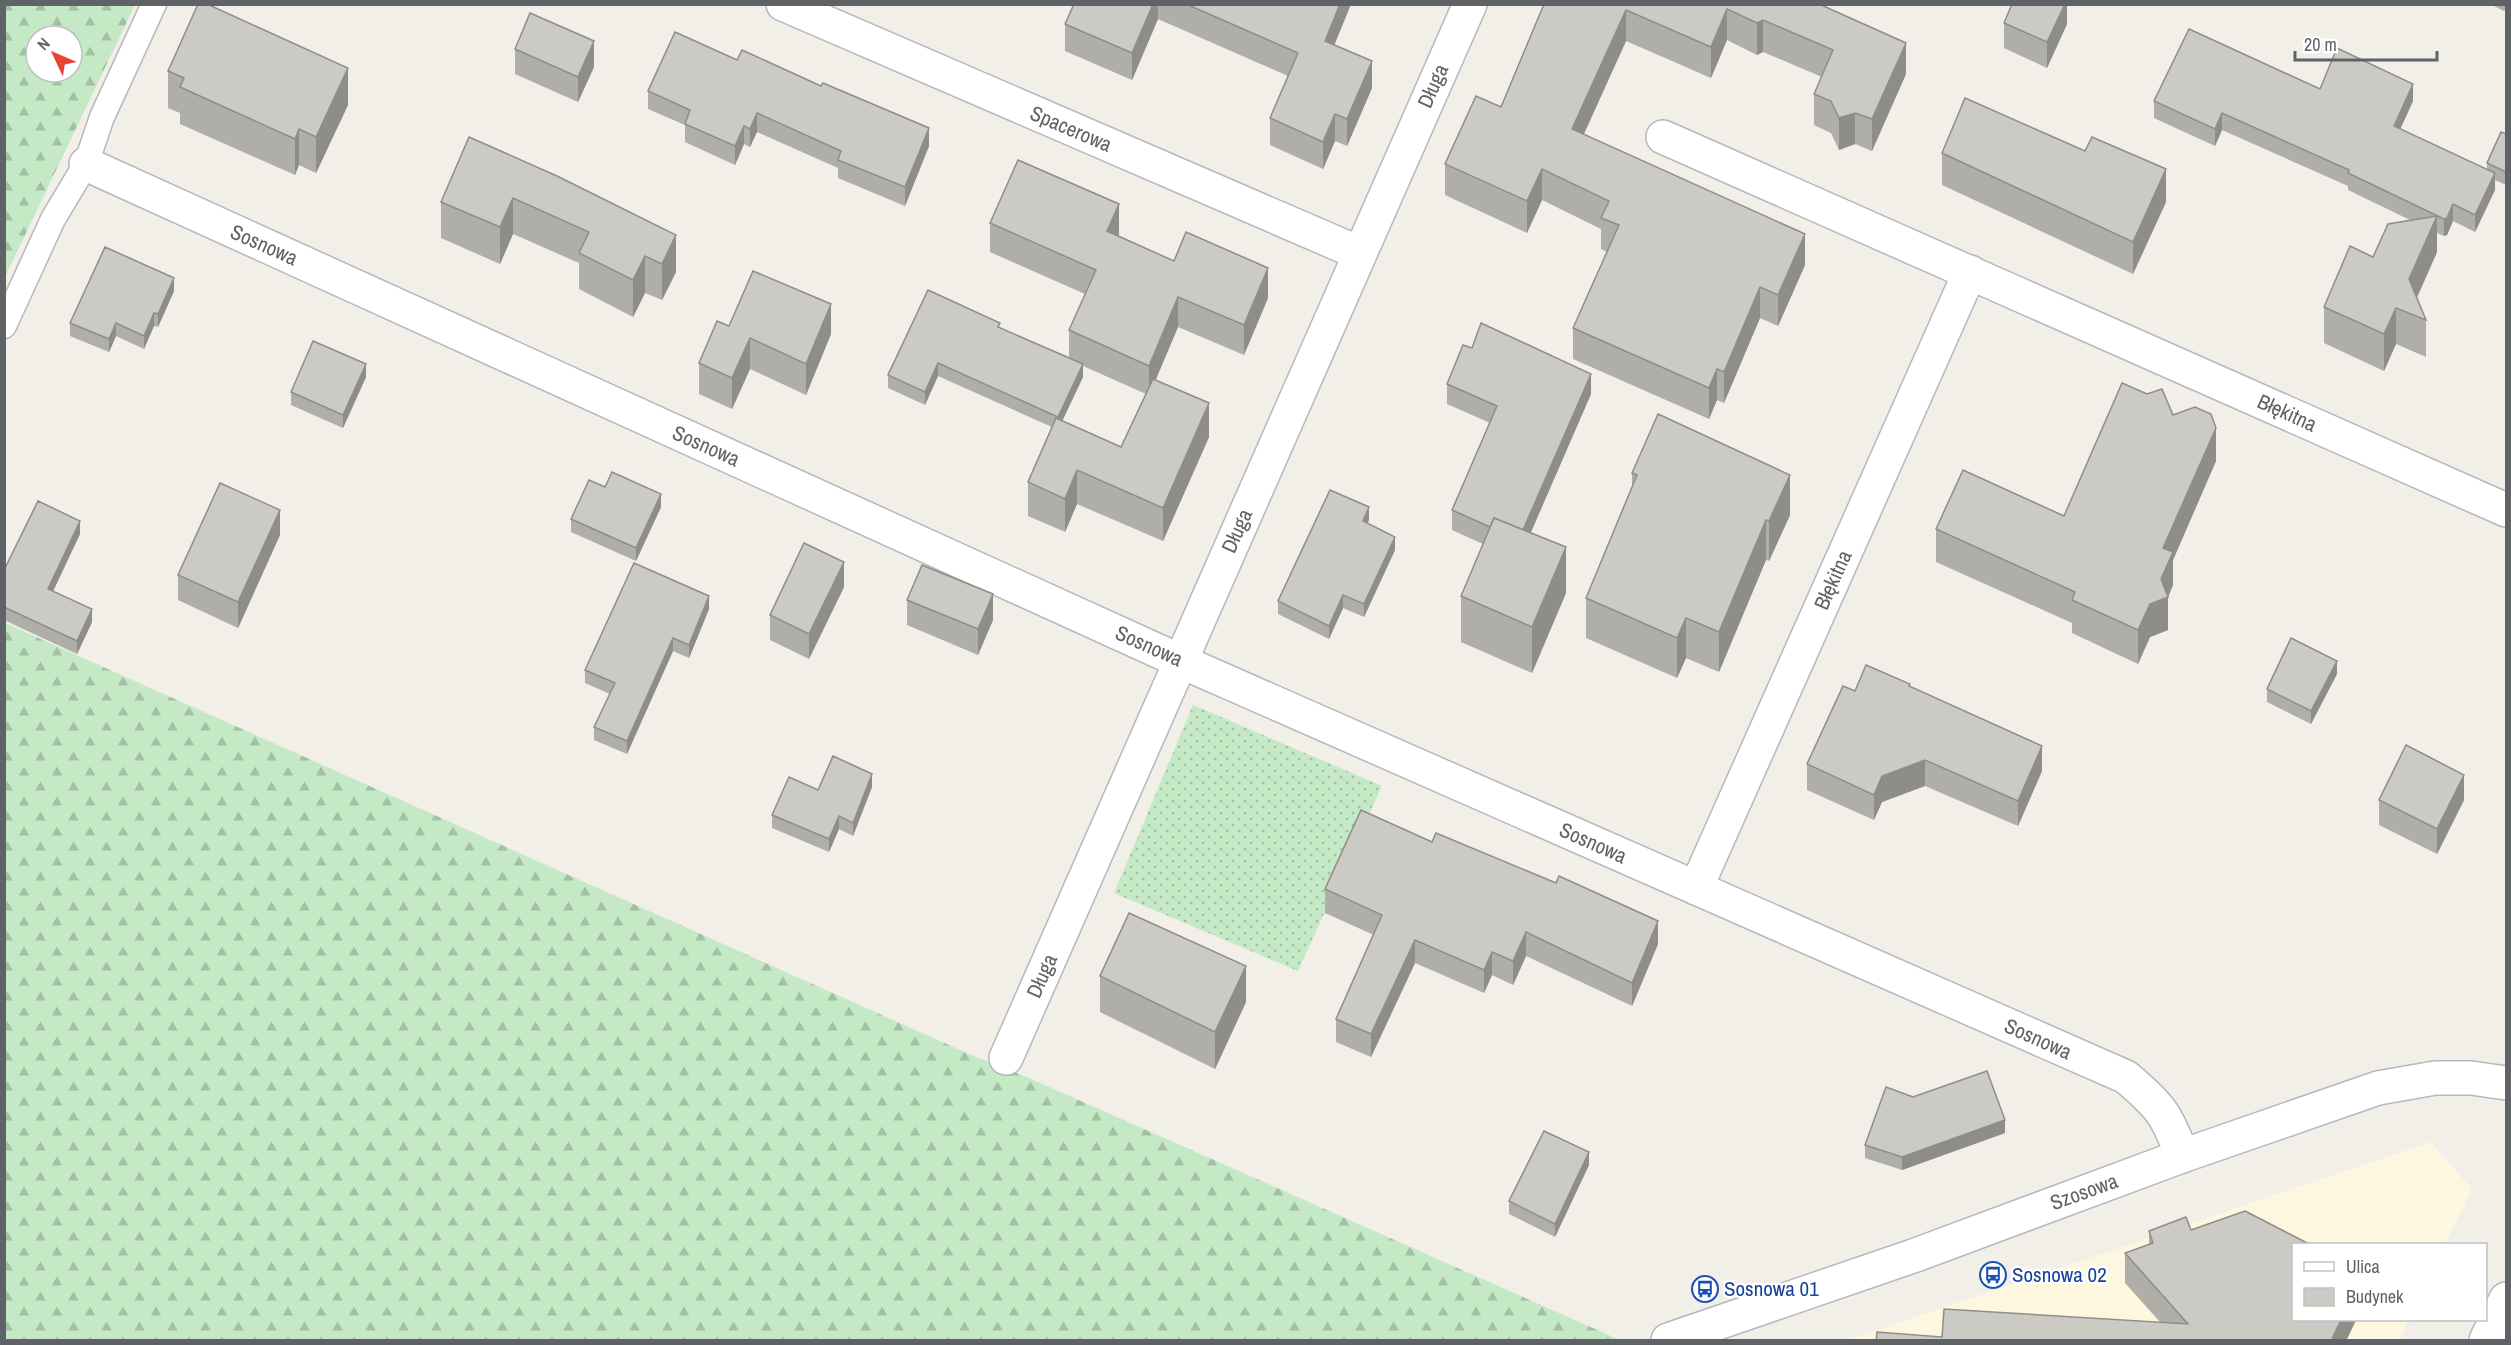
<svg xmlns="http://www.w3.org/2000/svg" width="2511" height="1345" viewBox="0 0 2511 1345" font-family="'Archivo Narrow',sans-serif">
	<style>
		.commercial { fill: #fef7e0 }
		.grass { fill: url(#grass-dots) }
		.forest { fill: url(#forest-firs); fill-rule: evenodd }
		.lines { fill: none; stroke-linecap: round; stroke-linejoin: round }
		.service-casing { stroke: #b5b8bc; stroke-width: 27 }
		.minor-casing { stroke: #b5b8bc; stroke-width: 36 }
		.tertiary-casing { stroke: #b5b8bc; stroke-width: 36 }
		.service { stroke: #fff; stroke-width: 24 }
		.minor { stroke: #fff; stroke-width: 33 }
		.tertiary { stroke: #fff; stroke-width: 33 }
		.wall { fill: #afaea9; fill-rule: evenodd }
		.shaded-wall { fill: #8f8d8a }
		.building { fill: #cccac5; stroke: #8f8d8a; stroke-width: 1.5 }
		.labels { text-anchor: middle; stroke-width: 4.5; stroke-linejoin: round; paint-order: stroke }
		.street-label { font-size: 21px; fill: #5f6368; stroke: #fff }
		.transit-label { font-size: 21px; fill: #164399; stroke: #fff; text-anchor: start }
	</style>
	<defs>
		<pattern id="grass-dots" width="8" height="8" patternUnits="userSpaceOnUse" patternTransform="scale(1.5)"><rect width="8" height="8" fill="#c5e8c5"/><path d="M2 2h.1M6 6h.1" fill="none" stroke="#a3c0a4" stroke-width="1.8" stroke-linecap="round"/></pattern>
		<pattern id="forest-firs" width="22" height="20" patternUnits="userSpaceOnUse" patternTransform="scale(1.5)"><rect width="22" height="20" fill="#c5e8c5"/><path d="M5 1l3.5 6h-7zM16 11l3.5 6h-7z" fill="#a3c0a4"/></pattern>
	</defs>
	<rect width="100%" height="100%" fill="#f1efe8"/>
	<path class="commercial" d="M2431,1142L2472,1189L2445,1244H2294V1320H2409L2399,1340H1848Z"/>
	<path class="grass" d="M1193,705L1382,786L1298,971L1114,893Z"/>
	<g class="forest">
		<path d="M5,4L135,5L5,277L4,5ZM36,36H72V72H36Z"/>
		<path d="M5,623L969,1054L1029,1078L1620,1340H5Z"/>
	</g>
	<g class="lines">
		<defs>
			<path id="service" d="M4,326L53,219L86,164L102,117L154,4"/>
			<g id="minor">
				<path d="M783,4L1359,253"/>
				<path d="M1663,137L2506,510"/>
				<path d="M86,164L1180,661L2126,1077C2160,1106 2167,1114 2182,1156"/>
				<path d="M1696,888L1970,272"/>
				<path d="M1006,1058L1470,4"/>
			</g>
			<g id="tertiary">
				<path d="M1668,1340L1913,1256L2182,1156L2378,1088L2435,1078H2471L2506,1083"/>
				<path d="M2486,1340L2506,1299"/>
			</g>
		</defs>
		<use href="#service" class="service-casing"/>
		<use href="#minor" class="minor-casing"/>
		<use href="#tertiary" class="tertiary-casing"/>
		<use href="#service" class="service"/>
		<use href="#minor" class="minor"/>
		<use href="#tertiary" class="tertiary"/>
	</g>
	<g class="wall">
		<path d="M1074,4H1351L1334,45L1372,88L1347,146L1335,141L1323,169L1270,145V118L1288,76L1158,19L1132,80L1065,51V24Z"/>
		<path d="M1544,4H1819L1906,74L1872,151L1855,144L1839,150L1831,133L1814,125V94L1822,77L1763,52L1757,55L1727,40L1711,78L1626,41L1584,134L1805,265L1778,326L1760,318L1724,403L1717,400L1709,419L1573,359V328L1607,252L1601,249V229L1542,200L1527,233L1445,195V164L1501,107Z"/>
		<path d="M2067,4V24L2047,68L2004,48V23Z"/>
		<path d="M2490,4H2506V8L2504,11Z"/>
		<path d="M515,49L594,67L578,102L515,74Z"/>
		<path d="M168,71L348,105L316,173L299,165L295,175L180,124V113L168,108Z"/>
		<path d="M2320,89L2413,101L2400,129L2487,169V163L2506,134V185L2495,180V190L2475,232L2453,221L2447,235L2444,236L2437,233V252L2417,298L2426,320V357L2396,344L2384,371L2324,343V307L2410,220L2348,190V186L2222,130L2215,146L2154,118V101Z"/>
		<path d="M648,91L929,146L905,206L838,178V168L757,132L750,147L744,144L735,165L685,142V125L648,109Z"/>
		<path d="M469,137L676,272L662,300L645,293L633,317L579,289V263L513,234L500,264L441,238V202Z"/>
		<path d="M1942,153L2166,202L2133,274L1942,185Z"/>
		<path d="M990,223L1119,234L1118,236L1174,261L1268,298L1244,355L1178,327L1155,380L1209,437L1163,541L1077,504L1065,532L1028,516V482L1052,427L938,376L925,405L888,388V375L1000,328L1069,358V330L1085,294L990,252ZM1083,366L1146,394L1121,447L1062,421L1083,377Z"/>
		<path d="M174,291L158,327L154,326L144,349L116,336L109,352L70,336V323Z"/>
		<path d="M729,326L831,334L806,395L750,369L732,409L699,394V363Z"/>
		<path d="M366,377L343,428L291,405V392Z"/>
		<path d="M1447,384L1591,394L1530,533L1566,593L1532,673L1461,642V596L1483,544L1452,530V510L1490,423L1447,404Z"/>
		<path d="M2173,415L2216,461L2173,560V585L2168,597V630L2150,637L2138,664L2072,633V623L1936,562V529L2064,516Z"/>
		<path d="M1632,473L1790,515L1769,561L1766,560L1719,672L1686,658L1677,678L1586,638V598L1632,489Z"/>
		<path d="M605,487L661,507L636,561L571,532V519Z"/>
		<path d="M1369,520L1367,523L1395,550L1364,617L1343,608L1329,639L1278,614V601Z"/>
		<path d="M80,534L53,591L92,622L77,654L4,620V568Z"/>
		<path d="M280,535L238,628L178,600V575Z"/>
		<path d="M844,587L809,659L770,640V615Z"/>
		<path d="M907,600L993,620L978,655L907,625Z"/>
		<path d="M709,609L689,658L673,651L627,754L594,740V727L610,694L585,683V670Z"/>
		<path d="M2337,674L2311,724L2267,702V689Z"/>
		<path d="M1910,687L2042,771L2018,826L1925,786L1882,802L1874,820L1807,790V764L1855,691Z"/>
		<path d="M872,787L853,836L839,829L829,852L772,828V815L818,790Z"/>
		<path d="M2379,800H2464L2437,854L2379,825Z"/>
		<path d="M1325,889L1658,944L1632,1006L1526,956L1513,985L1492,975L1484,993L1415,963L1371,1057L1336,1042V1019L1374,935L1325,913Z"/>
		<path d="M1100,976L1246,1002L1215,1069L1100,1012Z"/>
		<path d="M2005,1133L1902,1170L1865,1158V1145Z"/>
		<path d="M1589,1165L1555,1237L1509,1214V1201Z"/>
		<path d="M2191,1230L2294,1320H2356L2346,1341L1942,1337L2160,1322L2125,1283V1253L2149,1244V1231Z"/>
	</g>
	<g class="shaded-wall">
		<path d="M1153,4H1158V19L1132,80V53Z"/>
		<path d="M1340,4H1351L1325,68V41Z"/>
		<path d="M2065,4H2067V24L2047,68V42Z"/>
		<path d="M1727,9V40L1711,78V47Z"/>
		<path d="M1626,10V41L1572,160V129Z"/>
		<path d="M1763,20V52L1757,55V23Z"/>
		<path d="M594,41V67L578,102V77Z"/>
		<path d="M1906,43V74L1872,151V119Z"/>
		<path d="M1372,61V88L1347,146V119Z"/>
		<path d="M348,68V105L316,173V137Z"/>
		<path d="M2413,84V101L2394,143V126Z"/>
		<path d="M757,113V132L750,147V129Z"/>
		<path d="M1855,113V144L1839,150V118Z"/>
		<path d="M2222,113V130L2215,146V129Z"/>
		<path d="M1335,114V141L1323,169V142Z"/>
		<path d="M744,126V144L735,165V146Z"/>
		<path d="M929,128V146L905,206V187Z"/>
		<path d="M299,129V165L295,175V139Z"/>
		<path d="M1542,169V200L1527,233V201Z"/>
		<path d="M2166,169V202L2133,274V242Z"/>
		<path d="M2495,173V190L2475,232V215Z"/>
		<path d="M513,198V234L500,264V227Z"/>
		<path d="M1119,204V234L1107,261V231Z"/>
		<path d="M2453,204V221L2447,235L2444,236V219Z"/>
		<path d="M2437,216V252L2409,315V279Z"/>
		<path d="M1805,234V265L1778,326V295Z"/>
		<path d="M676,235V272L662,300V264Z"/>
		<path d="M645,256V293L633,317V280Z"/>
		<path d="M1268,268V298L1244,355V325Z"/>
		<path d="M174,278V291L158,327V314Z"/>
		<path d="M1760,287V318L1724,403V372Z"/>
		<path d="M1178,297V327L1149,396V366Z"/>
		<path d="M831,304V334L806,395V364Z"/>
		<path d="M2396,308V344L2384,371V334Z"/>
		<path d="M154,313V326L144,349V336Z"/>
		<path d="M116,323V336L109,352V339Z"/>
		<path d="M750,338V369L732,409V378Z"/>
		<path d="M938,363V376L925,405V392Z"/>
		<path d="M366,364V377L343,428V415Z"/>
		<path d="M1083,364V377L1058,430V417Z"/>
		<path d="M1717,369V400L1709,419V388Z"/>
		<path d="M1591,374V394L1519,560V540Z"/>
		<path d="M1209,403V437L1163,541V508Z"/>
		<path d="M2216,428V461L2173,560V585L2168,597V630L2150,637L2138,664V630L2163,548Z"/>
		<path d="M1077,470V504L1065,532V499Z"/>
		<path d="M1790,475V515L1769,561V521Z"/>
		<path d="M661,494V507L636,561V548Z"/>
		<path d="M1369,507V520L1363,534V521Z"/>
		<path d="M280,510V535L238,628V602Z"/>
		<path d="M1766,520V560L1719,672V632Z"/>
		<path d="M80,521V534L48,602V589Z"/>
		<path d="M1395,537V550L1364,617V604Z"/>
		<path d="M1566,547V593L1532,673V627Z"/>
		<path d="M844,562V587L809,659V634Z"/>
		<path d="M993,594V620L978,655V629Z"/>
		<path d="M1343,595V608L1329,639V626Z"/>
		<path d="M709,596V609L689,658V645Z"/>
		<path d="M92,609V622L77,654V641Z"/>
		<path d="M1686,618V658L1677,678V638Z"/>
		<path d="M673,638V651L627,754V741Z"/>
		<path d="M2337,661V674L2311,724V711Z"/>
		<path d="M2042,746V771L2018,826V801Z"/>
		<path d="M1925,760V786L1882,802L1874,820V795L1882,776Z"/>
		<path d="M872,774V787L853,836V823Z"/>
		<path d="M2464,775V800L2437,854V829Z"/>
		<path d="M839,816V829L829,852V839Z"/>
		<path d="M1658,921V944L1632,1006V983Z"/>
		<path d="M1526,932V956L1513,985V961Z"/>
		<path d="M1415,940V963L1371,1057V1034Z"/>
		<path d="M1492,952V975L1484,993V970Z"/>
		<path d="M1246,966V1002L1215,1069V1032Z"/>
		<path d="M2005,1120V1133L1902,1170V1157Z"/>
		<path d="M1589,1152V1165L1555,1237V1224Z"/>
		<path d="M2341,1320H2356L2346,1341H2331Z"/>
	</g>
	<g class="building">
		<path d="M198,4H207L348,68L316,137L299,129L295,139L180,87L184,78L168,71Z"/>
		<path d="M1074,4H1153L1132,53L1065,24Z"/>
		<path d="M1186,4H1340L1325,41L1372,61L1347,119L1335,114L1323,142L1270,118L1298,53Z"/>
		<path d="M1544,4H1819L1906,43L1872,119L1855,113L1839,118L1831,101L1814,94L1833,50L1763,20L1757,23L1727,9L1711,47L1626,10L1572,129L1805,234L1778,295L1760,287L1724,372L1717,369L1709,388L1573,328L1619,225L1601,218L1609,201L1542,169L1527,201L1445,164L1476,96L1501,107Z"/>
		<path d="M2012,4H2065L2047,42L2004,23Z"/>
		<path d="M530,13L594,41L578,77L515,49Z"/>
		<path d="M2189,29L2320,89L2337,48L2413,84L2394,126L2495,173L2475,215L2453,204L2447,218L2444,219L2348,173L2349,170L2222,113L2215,129L2154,101Z"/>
		<path d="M675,32L737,60L742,50L821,86L823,83L929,128L905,187L838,160L841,151L757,113L750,129L744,126L735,146L685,124L690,110L648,91Z"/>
		<path d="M1965,98L2085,151L2092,137L2166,169L2133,242L1942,153Z"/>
		<path d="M2501,132L2506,134V172L2487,163Z"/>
		<path d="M469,137L557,176L676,235L662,264L645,256L633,280L579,253L589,232L513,198L500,227L441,202Z"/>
		<path d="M1018,160L1119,204L1107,231L1174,261L1186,232L1268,268L1244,325L1178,297L1149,366L1069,330L1096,270L990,223Z"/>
		<path d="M2437,216L2409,279L2426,320L2396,308L2384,334L2324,307L2350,246L2373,257L2388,224Z"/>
		<path d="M105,247L174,278L158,314L154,313L144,336L116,323L109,339L70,323Z"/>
		<path d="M753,271L831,304L806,364L750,338L732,378L699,363L717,321L729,326Z"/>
		<path d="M928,290L1000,323L998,327L1083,364L1058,417L938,363L925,392L888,375Z"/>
		<path d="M1481,323L1591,374L1523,530L1494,518L1490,527L1452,510L1497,406L1447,384L1463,345L1472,348Z"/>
		<path d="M313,341L366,364L343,415L291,392Z"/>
		<path d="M1153,379L1209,403L1163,508L1077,470L1065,499L1028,482L1056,418L1121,447Z"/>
		<path d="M2122,383L2147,394L2162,389L2173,415L2195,407L2211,414L2216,428L2163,548L2173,552L2161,579L2168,597L2150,604L2138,630L2072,600L2075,592L1936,529L1963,470L2064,516Z"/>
		<path d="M1658,414L1790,475L1769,521L1766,520L1719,632L1686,618L1677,638L1586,598L1637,475L1632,473Z"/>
		<path d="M612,472L661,494L636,548L571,519L589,480L605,487Z"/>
		<path d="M220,483L280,510L238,602L178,575Z"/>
		<path d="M1330,490L1369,507L1363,521L1395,537L1364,604L1343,595L1329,626L1278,601Z"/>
		<path d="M38,501L80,521L48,589L92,609L77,641L4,607V568H5Z"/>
		<path d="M1494,518L1566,547L1532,627L1461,596Z"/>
		<path d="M804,543L844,562L809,634L770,615Z"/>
		<path d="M634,563L709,596L689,645L673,638L627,741L594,727L615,683L585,670Z"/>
		<path d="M922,565L993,594L978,629L907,600Z"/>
		<path d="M2291,638L2337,661L2311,711L2267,689Z"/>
		<path d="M1866,665L1910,684L1909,686L2042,746L2018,801L1925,760L1882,776L1874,795L1807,764L1843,686L1855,691Z"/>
		<path d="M2406,745L2464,775L2437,829L2379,800Z"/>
		<path d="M833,756L872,774L853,823L839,816L829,839L772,815L789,777L818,790Z"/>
		<path d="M1361,810L1432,842L1436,833L1556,883L1559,876L1658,921L1632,983L1526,932L1513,961L1492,952L1484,970L1415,940L1371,1034L1336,1019L1382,915L1325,889Z"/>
		<path d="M1129,913L1246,966L1215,1032L1100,976Z"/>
		<path d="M1987,1071L2005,1120L1902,1157L1865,1145L1886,1087L1913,1097Z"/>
		<path d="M1544,1131L1589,1152L1555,1224L1509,1201Z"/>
		<path d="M2245,1211L2311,1245H2294V1320H2341L2331,1341H1876L1877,1332L1942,1337L1944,1309L2188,1324L2125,1253L2153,1243L2149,1231L2186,1217L2191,1230Z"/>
	</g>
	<defs>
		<symbol id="bus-ring" viewBox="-11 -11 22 22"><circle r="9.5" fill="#fff" stroke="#1a4fb4" stroke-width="1.5"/><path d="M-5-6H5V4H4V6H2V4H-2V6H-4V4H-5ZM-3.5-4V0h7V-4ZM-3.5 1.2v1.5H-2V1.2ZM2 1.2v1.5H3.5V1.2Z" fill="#1a4fb4"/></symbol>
	</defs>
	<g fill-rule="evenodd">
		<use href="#bus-ring" x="1978" y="1260" width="30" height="30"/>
		<use href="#bus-ring" x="1690" y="1274" width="30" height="30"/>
	</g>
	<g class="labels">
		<g class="street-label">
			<text transform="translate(1433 86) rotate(-66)" y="7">Długa</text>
			<text transform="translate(1071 129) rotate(23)" y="7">Spacerowa</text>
			<text transform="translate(264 245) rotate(24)" y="7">Sosnowa</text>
			<text transform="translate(2287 413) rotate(24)" y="7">Błękitna</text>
			<text transform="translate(706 446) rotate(24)" y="7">Sosnowa</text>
			<text transform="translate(1237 531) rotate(-66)" y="7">Długa</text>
			<text transform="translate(1833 580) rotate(-66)" y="7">Błękitna</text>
			<text transform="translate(1149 646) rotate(24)" y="7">Sosnowa</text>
			<text transform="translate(1593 843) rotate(24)" y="7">Sosnowa</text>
			<text transform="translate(1042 976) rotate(-66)" y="7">Długa</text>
			<text transform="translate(2038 1039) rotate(24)" y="7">Sosnowa</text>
			<text transform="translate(2084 1192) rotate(-20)" y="7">Szosowa</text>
		</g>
		<g class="transit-label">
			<text x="2012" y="1282">Sosnowa 02</text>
			<text x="1724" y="1296">Sosnowa 01</text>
		</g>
	</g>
	<rect width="2511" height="1345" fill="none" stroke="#5f6368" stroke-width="12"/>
	<rect x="2292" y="1243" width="195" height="78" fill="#ffffff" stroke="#bfc1c3" stroke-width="1.5"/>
	<rect x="2304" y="1262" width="30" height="9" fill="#ffffff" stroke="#bfc1c3" stroke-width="1.5"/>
	<text x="2346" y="1273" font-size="18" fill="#5f6368">Ulica</text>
	<rect x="2304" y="1288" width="30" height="18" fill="#cccac5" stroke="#bfc1c3" stroke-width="1.5"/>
	<text x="2346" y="1303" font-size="18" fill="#5f6368">Budynek</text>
	<g transform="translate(54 54) rotate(314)"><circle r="28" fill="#ffffff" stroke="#bfc1c3" stroke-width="1.5"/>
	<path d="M0-4.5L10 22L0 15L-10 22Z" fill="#ea4335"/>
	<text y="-9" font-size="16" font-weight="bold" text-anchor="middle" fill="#5f6368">N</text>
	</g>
	<path d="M2295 51v9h142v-9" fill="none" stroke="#5f6368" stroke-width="3"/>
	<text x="2304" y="51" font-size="18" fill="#5f6368" stroke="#ffffff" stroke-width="4.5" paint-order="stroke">20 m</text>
</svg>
